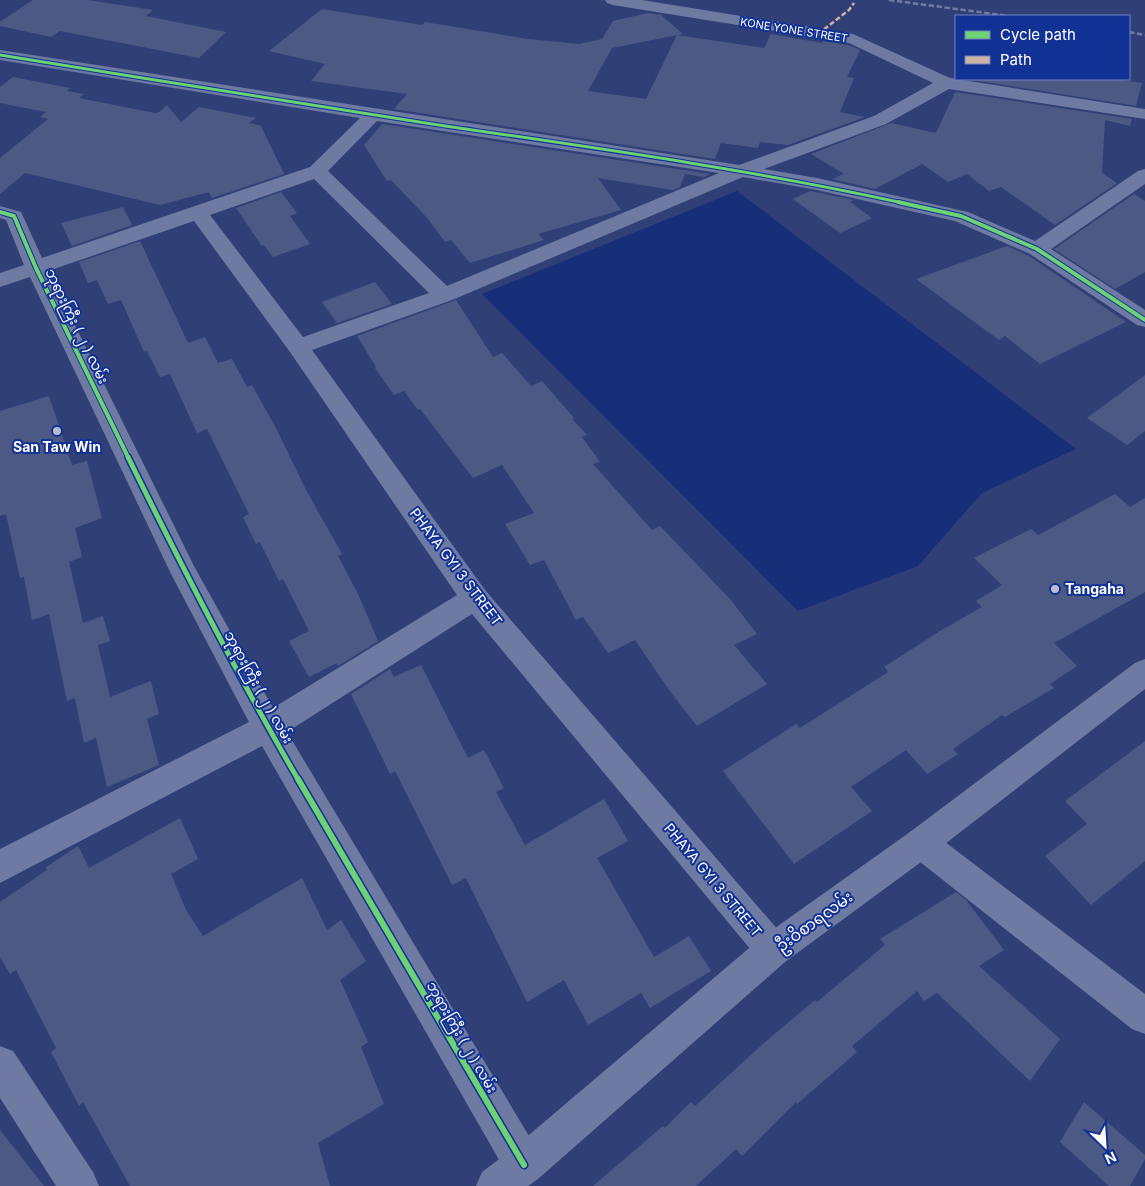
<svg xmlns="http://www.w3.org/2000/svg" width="1145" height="1186" viewBox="0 0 1145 1186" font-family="Inter,'Noto Sans Myanmar',sans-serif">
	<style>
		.water { fill: #172e79 }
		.building { fill: #4c5985 }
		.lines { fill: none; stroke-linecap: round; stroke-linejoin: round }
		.minor { fill: #6e7aa2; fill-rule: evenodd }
		.tertiary { fill: #6e7aa2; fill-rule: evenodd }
		.rail { stroke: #707ba2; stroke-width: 2.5; stroke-dasharray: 5.5 2.5; stroke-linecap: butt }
		.quiet { stroke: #ceb3a9; stroke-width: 2.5; stroke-dasharray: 5 2.5; stroke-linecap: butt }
		.cycleway-far3-casing { stroke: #123195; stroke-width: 5 }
		.cycleway-far2-casing { stroke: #123195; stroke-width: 6 }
		.cycleway-far1-casing { stroke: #123195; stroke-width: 8 }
		.cycleway-casing { stroke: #123195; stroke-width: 9 }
		.cycleway-far3 { stroke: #6cd273; stroke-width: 3 }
		.cycleway-far2 { stroke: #6cd273; stroke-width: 4 }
		.cycleway-far1 { stroke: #6cd273; stroke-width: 5 }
		.cycleway { stroke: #6cd273; stroke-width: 6 }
		.poi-dot { fill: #b7bccf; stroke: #123195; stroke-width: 2 }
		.labels { text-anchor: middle; stroke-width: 4; stroke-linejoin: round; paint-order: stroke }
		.far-street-label { font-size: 11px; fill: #fff; stroke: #123195 }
		.street-label { font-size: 14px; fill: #fff; stroke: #123195 }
		.poi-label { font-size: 14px; font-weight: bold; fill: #fff; stroke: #123195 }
		.near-street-label { font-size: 16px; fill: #fff; stroke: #123195 }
	</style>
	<rect width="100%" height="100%" fill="#304077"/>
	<path class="water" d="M737,191L1076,449L982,493L918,566L798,611L482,294Z"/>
	<g class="building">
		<path d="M33,0H88L153,10L146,16L226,32L199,58L60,31L51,37L0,26V22Z"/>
		<path d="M322,9L422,25L425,22L528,39L579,44L602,39L613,21L648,13L661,15L683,34L612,48L588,91L646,99L677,35L764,48L771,34L822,43L823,41L848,45L860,50L847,77L854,78L840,112L865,117L788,145L760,142L758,148L721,143L715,159L394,109L407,94L311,81L325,64L269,51Z"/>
		<path d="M13,77L70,88L67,91L84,94L79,98L155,113L159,112L167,105L181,122L199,107L256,118L249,123L261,126L284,174L212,198L209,192L160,205L25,173L0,194V158L48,119L40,117L46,112L0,103V87Z"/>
		<path d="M967,79H1113L1142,83L1136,106Z"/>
		<path d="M955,92L1132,119L1130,126L1105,120L1102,173L1117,183L1055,225L1001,187L989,191L967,174L948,182L922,164L875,189L832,179L844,174L811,154L891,123L936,133Z"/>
		<path d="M382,124L710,174L704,177L685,174L680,187L673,190L598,178L621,210L538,234L544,240L470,263L451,240L445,242L428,219L391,180L387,181L364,145Z"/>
		<path d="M810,191L854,200L850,202L872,218L840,233L793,199Z"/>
		<path d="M281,192L297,213L290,216L310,244L273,257L264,245L262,246L236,208Z"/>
		<path d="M1134,194L1145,201V272L1115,289L1054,249Z"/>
		<path d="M123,207L132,225L72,246L61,223Z"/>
		<path d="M140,241L188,343L205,337L218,363L232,359L247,387L252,385L277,430L306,490L342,554L338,556L358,594L378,641L338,666L337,663L309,677L289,641L309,631L283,579L279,581L260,542L256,544L243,517L249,514L207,429L197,433L170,374L160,377L147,351L144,352L121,300L108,304L97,280L88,283L79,262Z"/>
		<path d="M1007,246L1029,256L1126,322L1040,364L1005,336L999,340L916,279Z"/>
		<path d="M375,282L392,304L337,323L322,302Z"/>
		<path d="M456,300L493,357L502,353L531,386L542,381L574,418L572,419L587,435L582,437L600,462L593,464L652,530L660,526L730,599L757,634L734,645L767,684L697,726L674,697L635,640L608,653L583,617L576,620L544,560L530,565L505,524L534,513L502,465L473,478L420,409L418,410L404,391L394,395L375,368L376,367L357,336Z"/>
		<path d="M1145,375V431L1127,445L1087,418Z"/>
		<path d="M49,396L72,465L87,461L102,518L75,528L82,557L69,562L83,623L103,616L110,641L98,645L110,697L151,681L159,714L147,719L159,765L107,787L96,738L84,743L75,698L67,701L49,614L32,620L24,577L20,578L6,514L0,516V411Z"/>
		<path d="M1115,494L1130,507L1145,498V592L1054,643L1077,666L1050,684L1054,688L1005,717L1002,715L953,749L958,754L927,774L906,750L851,787L872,811L794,864L723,771L796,724L800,728L888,672L884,667L940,631L982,607L976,601L1002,585L974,558L1031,529L1038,535Z"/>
		<path d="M421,665L468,758L484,750L504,788L496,792L525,845L604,799L628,841L597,858L654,957L689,936L711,971L650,1008L641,993L588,1025L564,980L527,1002L466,878L452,885L395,771L390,774L351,694L390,669L394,677Z"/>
		<path d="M1145,741V861L1091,905L1045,856L1087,824L1065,801Z"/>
		<path d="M180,818L198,859L171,874L186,910L203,936L302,878L327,930L341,920L366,961L340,980L368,1042L361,1047L384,1104L318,1143L330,1186H130L83,1102L79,1106L51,1052L56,1048L16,970L10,974L0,957V902L47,870L46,867L78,846L89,868Z"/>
		<path d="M956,892L966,900L1004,950L979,966L1060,1039L1030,1081L937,993L924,1001L917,991L852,1046L857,1052L797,1104L796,1102L742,1156L736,1149L696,1186H593L663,1126L665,1128L691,1102L695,1106L765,1042L815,1000L817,1002L885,945L880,939Z"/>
		<path d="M1084,1102L1145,1155V1159L1130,1186H1109L1060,1142Z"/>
		<path d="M0,1130L44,1186H0Z"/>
	</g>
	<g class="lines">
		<g class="minor">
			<path d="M605,0H642L853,34L950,78L1145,109V119L949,89L886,124L764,169L817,178L968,212L1035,241L1138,171L1145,169V184L1051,249L1145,310V327L1137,325L1030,254L955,221L817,190L743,177L452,300L312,350L485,590L785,938L790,950L785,962L773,967L761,962L472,614L287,732L538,1151L543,1165L538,1179L524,1184L510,1179L262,746L0,883V849L249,722L171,574L30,277L0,287V273L24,265L6,220L0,218V206L21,212L42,258L310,167L360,118L0,60V50L739,165L874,116L933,83L849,43L613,5L607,3ZM377,121L719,173L447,286L328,171ZM314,179L429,293L303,337L210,215ZM194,221L290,352L457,595L273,708L195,568L48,271Z"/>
			<path d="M921,827L932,832L1145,994V1034L1132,1029L910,854L905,843L910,832Z"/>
			<path d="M0,1046L13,1051L93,1172L99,1186H56L0,1098Z"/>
		</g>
		<path class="tertiary" d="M1145,659V689L932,854L785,962L538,1179L528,1186H476L482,1172L510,1151L761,938L910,832L1135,663Z"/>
		<g class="rail">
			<path d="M889,0L1009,16"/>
			<path d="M1129,32L1145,35"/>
		</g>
		<path class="quiet" d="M818,34L849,10L854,3"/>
		<defs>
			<path id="cycleway-far3" d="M0,55C144,78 288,102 432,124C589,147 748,169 903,203"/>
			<g id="cycleway-far2">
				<path d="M898,202L961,216L1037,249L1145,320"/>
				<path d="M0,212L14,216L36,268L129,459"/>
			</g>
			<path id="cycleway-far1" d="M128,457C182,567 237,675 299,781"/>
			<path id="cycleway" d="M298,779L524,1165"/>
		</defs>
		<use href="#cycleway-far3" class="cycleway-far3-casing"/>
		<use href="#cycleway-far2" class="cycleway-far2-casing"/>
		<use href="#cycleway-far1" class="cycleway-far1-casing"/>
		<use href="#cycleway" class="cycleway-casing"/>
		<use href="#cycleway-far3" class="cycleway-far3"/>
		<use href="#cycleway-far2" class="cycleway-far2"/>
		<use href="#cycleway-far1" class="cycleway-far1"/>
		<use href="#cycleway" class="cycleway"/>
	</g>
	<g class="poi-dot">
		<circle cx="57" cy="431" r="5"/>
		<circle cx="1055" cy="589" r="5"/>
	</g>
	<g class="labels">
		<g class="far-street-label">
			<text transform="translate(794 30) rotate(9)" y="4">KONE YONE STREET</text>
		</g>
		<g class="street-label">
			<text transform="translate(77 326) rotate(64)" y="5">ဘုရားကြီး ( ၂ ) လမ်း</text>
			<text transform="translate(456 567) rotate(53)" y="5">PHAYA GYI 3 STREET</text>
			<text transform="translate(259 687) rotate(61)" y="5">ဘုရားကြီး ( ၂ ) လမ်း</text>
			<text transform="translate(713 880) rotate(50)" y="5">PHAYA GYI 3 STREET</text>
			<text transform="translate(462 1037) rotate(60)" y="5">ဘုရားကြီး ( ၂ ) လမ်း</text>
		</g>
		<g class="poi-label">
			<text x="57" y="452">San Taw Win</text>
			<text x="1065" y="594" text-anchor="start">Tangaha</text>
		</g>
		<g class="near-street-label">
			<text transform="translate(814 921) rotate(-36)" y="6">ဦးဝိစာရလမ်း</text>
		</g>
	</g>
	<rect x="955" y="15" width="175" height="65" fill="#123195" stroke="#7183bf"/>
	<rect x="965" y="31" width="25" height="8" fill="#6cd273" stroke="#7183bf"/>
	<text x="1000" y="40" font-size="15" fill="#ffffff">Cycle path</text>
	<rect x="965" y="56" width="25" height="8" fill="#ceb3a9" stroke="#7183bf"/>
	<text x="1000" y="65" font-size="15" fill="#ffffff">Path</text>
	<g transform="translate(1105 1146) rotate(155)" stroke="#123195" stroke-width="4" paint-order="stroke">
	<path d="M0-4L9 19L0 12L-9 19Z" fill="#ffffff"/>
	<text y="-8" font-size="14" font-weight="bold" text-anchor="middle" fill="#ffffff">N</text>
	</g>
</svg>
